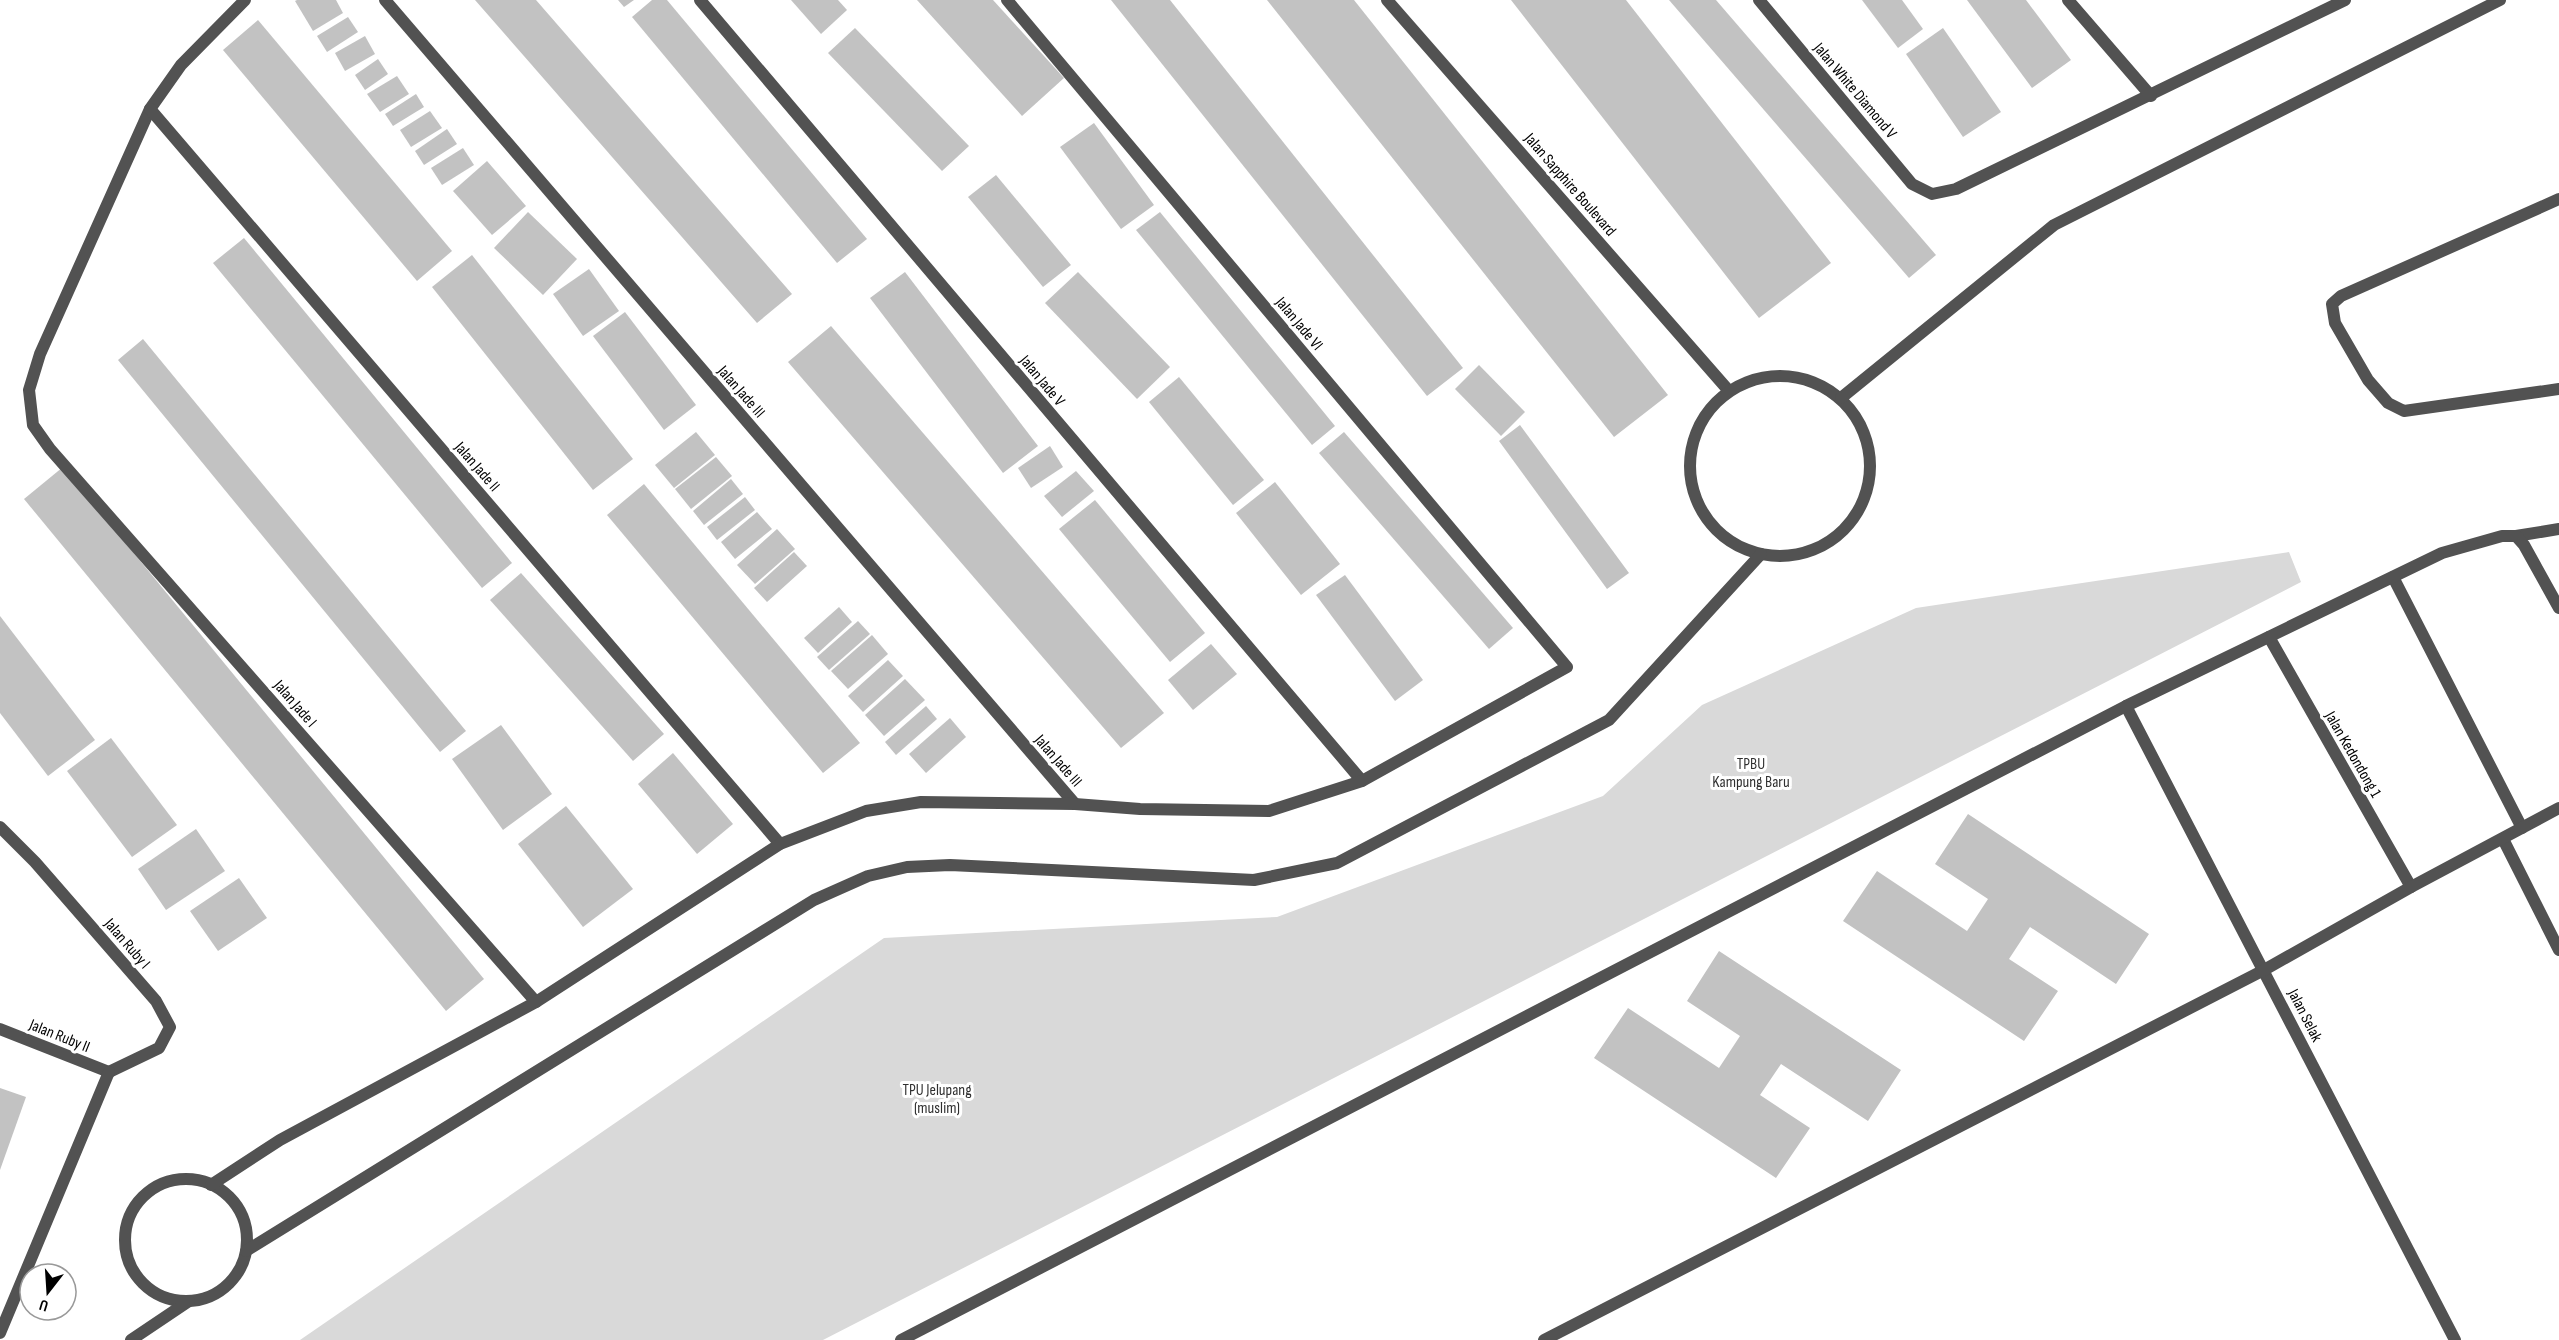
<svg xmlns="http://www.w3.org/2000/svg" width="2559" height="1340" viewBox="0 0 2559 1340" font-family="'Sofia Sans Condensed',sans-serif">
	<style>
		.green { fill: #d9d9d9 }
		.building { fill: #c2c2c2 }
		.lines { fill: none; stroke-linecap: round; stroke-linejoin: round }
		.street { stroke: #525252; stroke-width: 12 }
		.labels { text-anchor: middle; stroke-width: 6; stroke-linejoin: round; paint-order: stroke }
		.street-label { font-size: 16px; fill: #000; stroke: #fff }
		.park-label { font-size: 16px; fill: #303030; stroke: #fff }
	</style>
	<rect width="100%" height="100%" fill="#fff"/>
	<path class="green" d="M2289,552L2301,582L823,1340H300L884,938L1277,917L1603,796L1702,705L1916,608Z"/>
	<g class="building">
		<path d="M297,0H336L343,13L313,31L295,1Z"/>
		<path d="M475,0H536L792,294L757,323Z"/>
		<path d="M618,0H634L624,7Z"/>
		<path d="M652,0H667L867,239L837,263L632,17Z"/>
		<path d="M791,0H838L847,10L821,34Z"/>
		<path d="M917,0H993L1064,78L1022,116Z"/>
		<path d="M1111,0H1170L1463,368L1427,396Z"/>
		<path d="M1267,0H1354L1668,395L1614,437Z"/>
		<path d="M1511,0H1626L1831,263L1759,318Z"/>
		<path d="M1669,0H1716L1936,255L1909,278Z"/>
		<path d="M1862,0H1902L1923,29L1898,48Z"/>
		<path d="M1967,0H2026L2071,60L2032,88Z"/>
		<path d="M348,17L358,32L327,52L317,36Z"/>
		<path d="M258,20L452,251L417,281L223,50Z"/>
		<path d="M855,28L969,146L942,171L828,53Z"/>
		<path d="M1943,28L2001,112L1963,137L1906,54Z"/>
		<path d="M365,36L375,54L345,71L335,53Z"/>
		<path d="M378,59L388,74L365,90L355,75Z"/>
		<path d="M397,76L409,94L380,112L367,94Z"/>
		<path d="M416,94L424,107L393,126L385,114Z"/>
		<path d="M430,111L442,128L411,147L400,130Z"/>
		<path d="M1094,123L1154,205L1121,229L1060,147Z"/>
		<path d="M447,129L457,144L424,165L415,151Z"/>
		<path d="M463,148L474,165L442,185L431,168Z"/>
		<path d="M487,161L526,206L492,235L453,191Z"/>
		<path d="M996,175L1071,265L1043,287L968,197Z"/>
		<path d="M528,212L577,259L543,295L494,248Z"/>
		<path d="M1160,212L1335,426L1312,445L1136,230Z"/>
		<path d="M244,238L512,563L482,588L213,263Z"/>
		<path d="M472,255L633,459L593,490L432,287Z"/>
		<path d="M589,269L619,311L583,336L553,294Z"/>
		<path d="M905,272L1038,446L1003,473L870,298Z"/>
		<path d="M1078,272L1170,367L1137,399L1045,303Z"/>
		<path d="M625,312L696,405L664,430L593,336Z"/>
		<path d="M831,326L1164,713L1121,748L788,362Z"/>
		<path d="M143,339L466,731L440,752L118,360Z"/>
		<path d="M1479,365L1525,412L1501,436L1455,389Z"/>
		<path d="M1179,377L1264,480L1233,505L1149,402Z"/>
		<path d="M1520,425L1629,573L1607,589L1499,441Z"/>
		<path d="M696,432L715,455L674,488L655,465Z"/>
		<path d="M1344,432L1513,628L1489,649L1319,453Z"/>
		<path d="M1050,446L1063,467L1031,488L1018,468Z"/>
		<path d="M716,457L732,476L691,509L675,489Z"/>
		<path d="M63,467L484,979L446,1011L24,499Z"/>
		<path d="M1076,471L1094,491L1062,517L1044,496Z"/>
		<path d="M731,479L743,494L704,525L693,511Z"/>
		<path d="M1275,482L1340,564L1301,595L1236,513Z"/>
		<path d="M644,484L860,743L823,773L607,515Z"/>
		<path d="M745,497L755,510L717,540L707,527Z"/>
		<path d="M1095,500L1205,633L1170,662L1059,529Z"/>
		<path d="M757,512L772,529L735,559L721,542Z"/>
		<path d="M777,529L795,549L755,584L737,565Z"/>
		<path d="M794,552L807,566L767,602L754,588Z"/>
		<path d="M521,573L664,734L633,761L490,600Z"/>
		<path d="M1345,575L1423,680L1395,701L1316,595Z"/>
		<path d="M839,607L852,622L818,653L804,638Z"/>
		<path d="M0,616L95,740L48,776L0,713Z"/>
		<path d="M858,621L870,634L829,670L817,657Z"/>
		<path d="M872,635L888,654L848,689L831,671Z"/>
		<path d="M1211,644L1237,674L1193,710L1168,680Z"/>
		<path d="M888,660L903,676L863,712L848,696Z"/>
		<path d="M905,679L925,700L884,736L865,715Z"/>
		<path d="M926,706L937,719L896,755L885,742Z"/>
		<path d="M950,718L966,737L926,773L909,754Z"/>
		<path d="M501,725L552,794L503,830L452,759Z"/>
		<path d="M111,738L177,825L132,857L67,771Z"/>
		<path d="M673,753L733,824L697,854L638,784Z"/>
		<path d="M566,806L633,889L583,927L518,844Z"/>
		<path d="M1968,814L2149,934L2116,984L2030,927L2009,959L2058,991L2024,1041L1843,921L1877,871L1967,931L1988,899L1935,864Z"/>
		<path d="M196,829L225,871L166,910L138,869Z"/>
		<path d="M239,878L267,918L218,951L190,911Z"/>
		<path d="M1719,951L1901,1070L1868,1121L1781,1064L1760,1095L1810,1128L1776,1178L1594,1058L1628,1008L1719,1068L1740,1036L1687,1001Z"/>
		<path d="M0,1088L26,1097L0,1170Z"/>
	</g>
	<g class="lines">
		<g class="street">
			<path d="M245,0L181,65L150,109L40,354L29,390L33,425L50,449L536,1002"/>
			<path d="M385,0L1075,804"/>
			<path d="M700,0L1362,781"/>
			<path d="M1387,0L1729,391"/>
			<path d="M1759,0L1912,184L1932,194L1956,189L2345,0"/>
			<path d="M2068,0L2151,96"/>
			<path d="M150,109L780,844"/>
			<path d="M2559,199L2341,296L2332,304L2335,323L2368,380L2388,403L2404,411L2559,389"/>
			<circle cx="1780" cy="466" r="90"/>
			<path d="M1841,398L2054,225L2500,0"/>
			<path d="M2516,536L2559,529"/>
			<path d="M2393,577L2522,828"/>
			<path d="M2269,637L2411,887"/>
			<path d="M2126,706L2455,1340"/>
			<path d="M0,827L35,862L156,1001L170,1027L159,1048L109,1072"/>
			<path d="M2503,839L2559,950"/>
			<path d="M0,1029L109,1072"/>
			<circle cx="186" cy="1240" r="61"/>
			<path d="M211,1185L280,1140L536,1002L780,844L866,811L921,802L1075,804L1140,809L1269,811L1362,781L1567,667L1007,0"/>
			<path d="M246,1251L814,900L868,876L907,867L950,865L1254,880L1337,863L1609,720L1761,554"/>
			<path d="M0,1333L109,1072"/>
			<path d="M131,1340L189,1301"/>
			<path d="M901,1340L2126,706L2442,553L2502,536H2516L2524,545L2559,608"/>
			<path d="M1544,1340L2264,970L2411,887L2559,808"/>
		</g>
	</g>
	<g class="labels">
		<g class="street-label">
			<text transform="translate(1856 90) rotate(50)" y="6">Jalan White Diamond V</text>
			<text transform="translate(1571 184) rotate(49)" y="6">Jalan Sapphire Boulevard</text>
			<text transform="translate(1300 323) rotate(50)" y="6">Jalan Jade VI</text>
			<text transform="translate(1043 380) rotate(50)" y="6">Jalan Jade V</text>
			<text transform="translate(742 391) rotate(49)" y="6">Jalan Jade III</text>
			<text transform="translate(478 466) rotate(49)" y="6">Jalan Jade II</text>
			<text transform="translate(296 703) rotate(49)" y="6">Jalan Jade I</text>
			<text transform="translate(2354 754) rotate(60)" y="6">Jalan Kedondong 1</text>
			<text transform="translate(1059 760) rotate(49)" y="6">Jalan Jade III</text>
			<text transform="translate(128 943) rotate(49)" y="6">Jalan Ruby I</text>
			<text transform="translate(2306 1015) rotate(63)" y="6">Jalan Selak</text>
			<text transform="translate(60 1035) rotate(22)" y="6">Jalan Ruby II</text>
		</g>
		<g class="park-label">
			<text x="1751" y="769">TPBU<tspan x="1751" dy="18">Kampung Baru</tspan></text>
			<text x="937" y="1095">TPU Jelupang<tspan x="937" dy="18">(muslim)</tspan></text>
		</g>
	</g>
	<g transform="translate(48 1292) rotate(197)"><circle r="28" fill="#ffffff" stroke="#999999" stroke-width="1.5"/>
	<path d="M0-4.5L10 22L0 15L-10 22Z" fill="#000000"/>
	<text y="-9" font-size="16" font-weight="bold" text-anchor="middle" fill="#000000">U</text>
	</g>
</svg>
